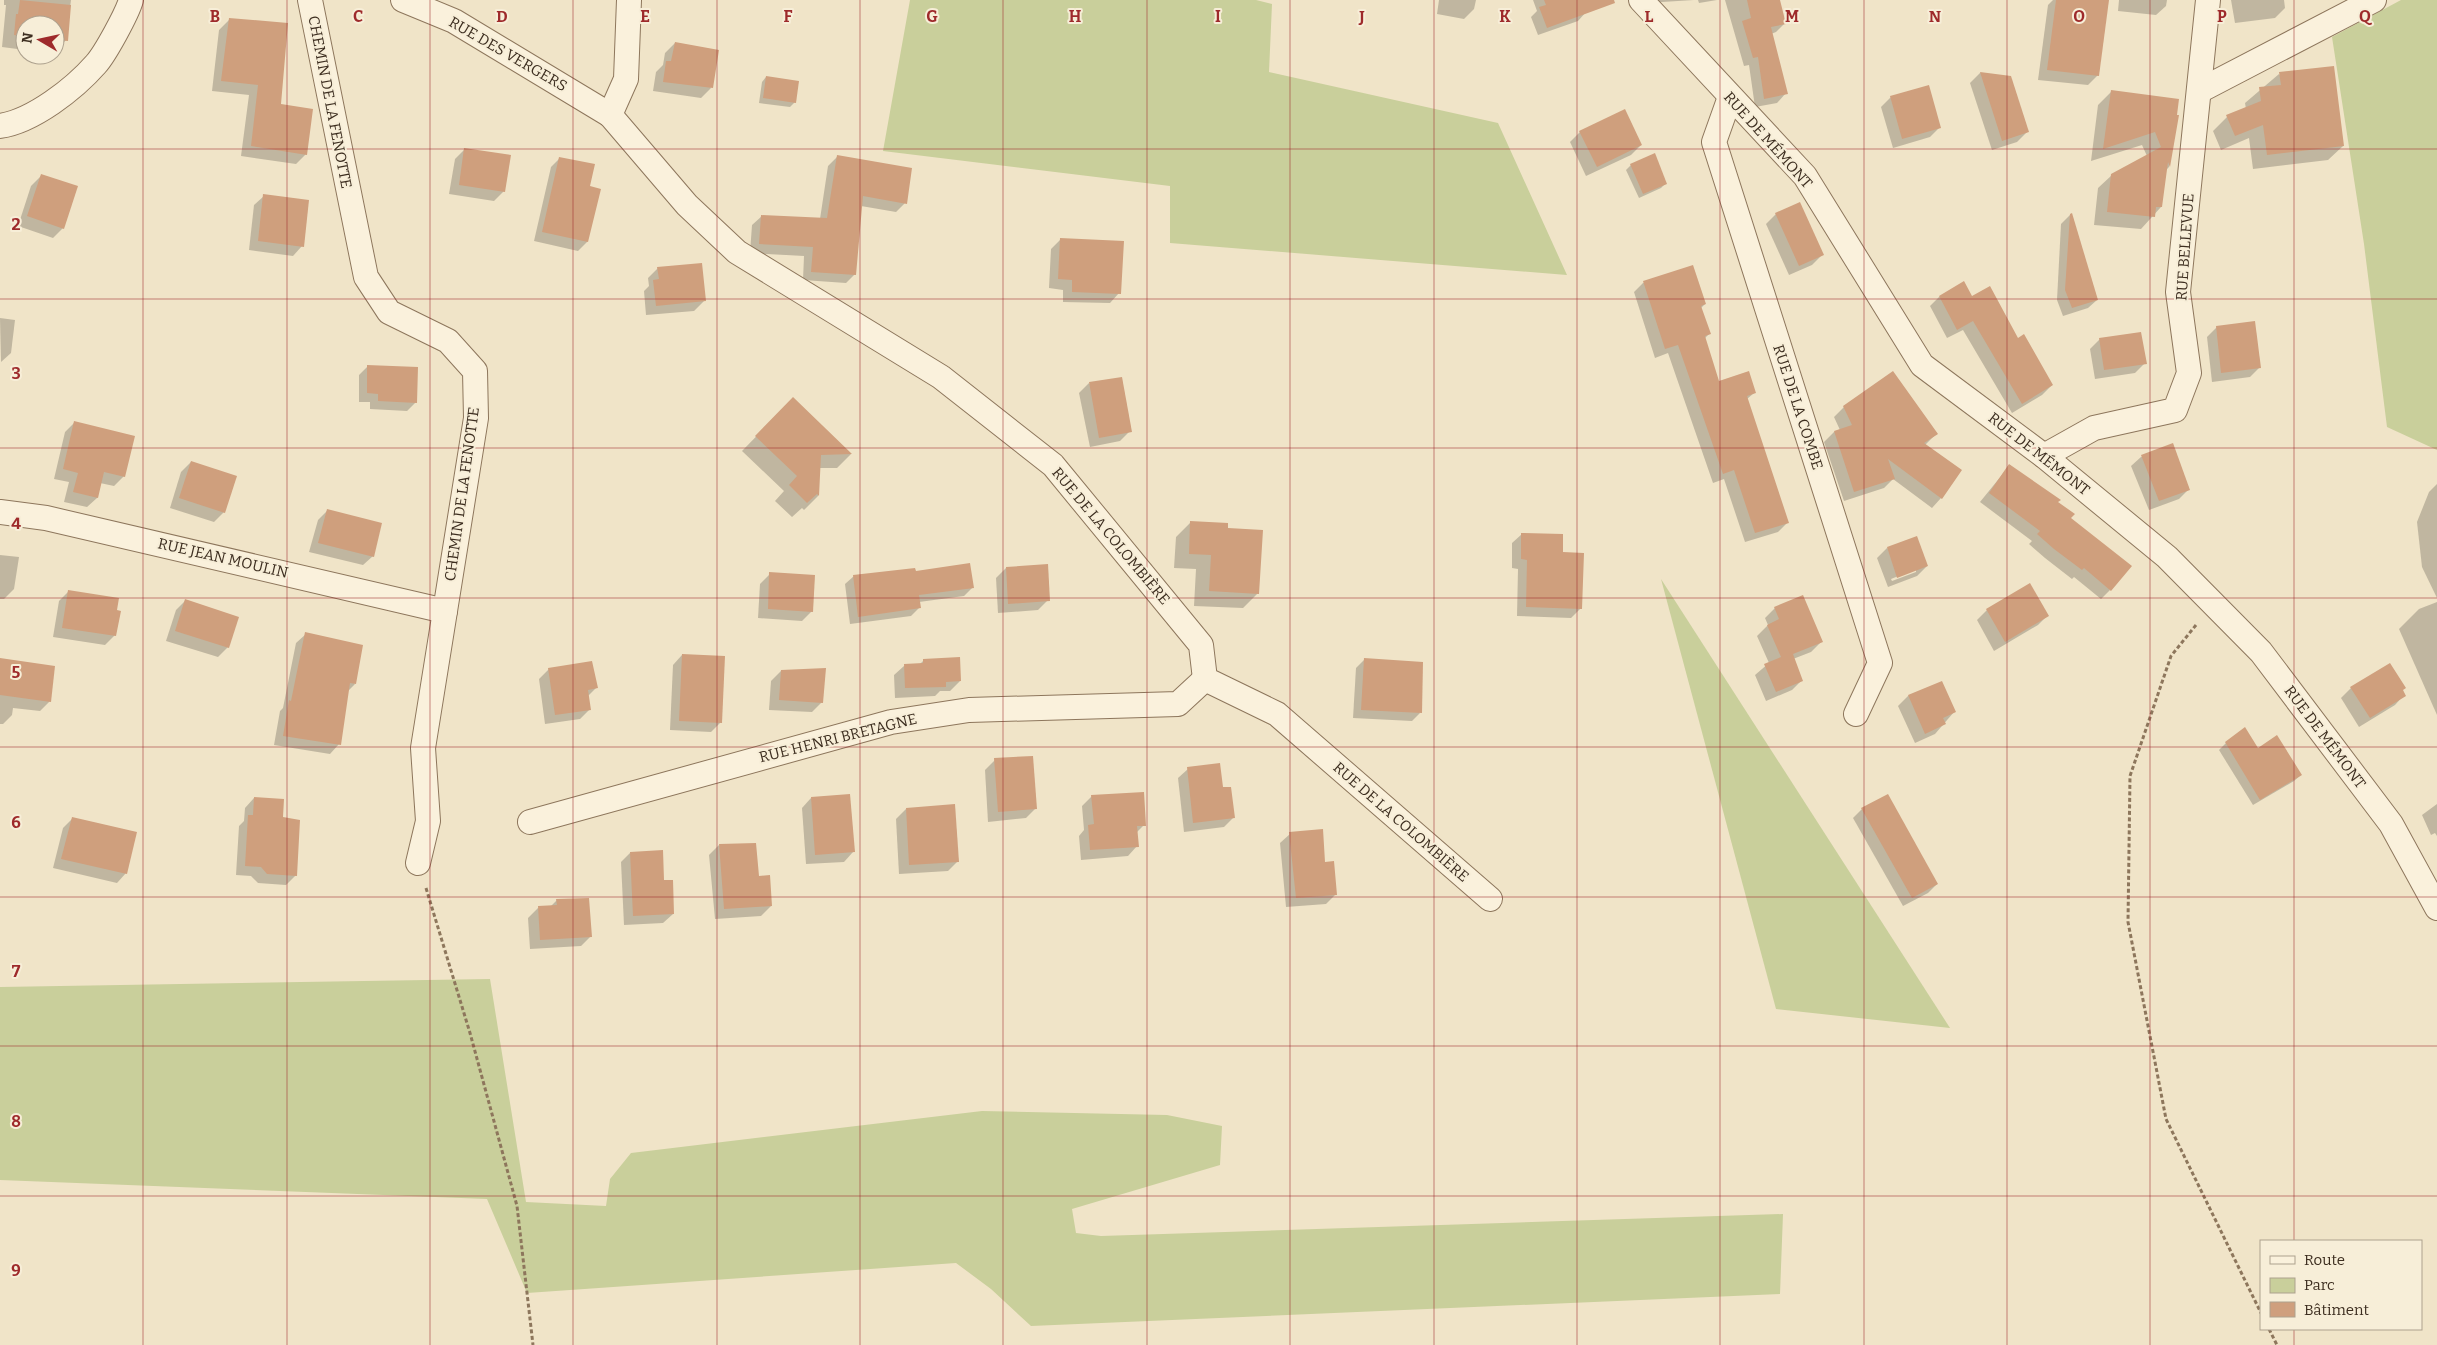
<svg xmlns="http://www.w3.org/2000/svg" width="2437" height="1345" viewBox="0 0 2437 1345" font-family="Bitter,serif">
	<style>
		.green { fill: #c9cf9b }
		.shadow { fill: #0003; fill-rule: evenodd }
		.building { fill: #cf9f7d }
		.lines { fill: none; stroke-linecap: round; stroke-linejoin: round }
		.street-casing { stroke: #8d765c; stroke-width: 26 }
		.path { stroke: #8d765c; stroke-width: 3; stroke-dasharray: 4 2.5; stroke-linecap: butt }
		.street { stroke: #faf1dc; stroke-width: 24 }
		.grid { fill: none; stroke: #9e2a2b; stroke-width: 1; stroke-opacity: 0.55 }
		.labels { text-anchor: middle; stroke-width: 4; stroke-linejoin: round; paint-order: stroke }
		.street-label { font-size: 15px; fill: #3d2e20; stroke: #f7eed8 }
		.grid-label { font-size: 16px; text-anchor: middle; font-weight: bold; fill: #9e2a2b; stroke: #f7eed8; stroke-width: 4; stroke-linejoin: round; paint-order: stroke }
	</style>
	<rect width="100%" height="100%" fill="#f0e4c8"/>
	<g class="green">
		<path d="M910,0H1256L1272,4L1269,72L1498,123L1567,275L1170,243V186L883,151Z"/>
		<path d="M2401,0H2437V450L2387,427L2364,244L2332,37Z"/>
		<path d="M1661,579L1950,1028L1776,1009Z"/>
		<path d="M490,979L526,1202L606,1206L610,1179L631,1153L982,1111L1167,1115L1222,1126L1220,1165L1072,1209L1076,1233L1101,1236L1783,1214L1780,1294L1031,1326L991,1289L956,1263L527,1293L487,1199L0,1180V987Z"/>
	</g>
	<g class="shadow">
		<path d="M4,0H71L66,40L55,52V25H25V50L2,47L6,5H4Z"/>
		<path d="M1439,0H1476L1474,9L1464,19L1437,14Z"/>
		<path d="M1533,0H1582L1586,12L1578,21L1538,35L1531,17L1537,11Z"/>
		<path d="M1646,0H1694L1646,3Z"/>
		<path d="M1698,0H1717L1699,3Z"/>
		<path d="M1725,0H1778L1785,23L1776,32L1771,34L1786,93L1777,103L1755,107L1749,65L1744,66Z"/>
		<path d="M2053,0H2098V75L2088,85L2038,80L2048,5Z"/>
		<path d="M2119,0H2167L2166,6L2156,15L2118,11Z"/>
		<path d="M2231,0H2284L2285,8L2275,18L2235,23Z"/>
		<path d="M229,20L306,154L296,164L241,156L249,95L212,91L219,30Z"/>
		<path d="M675,43L711,88L701,98L653,91L656,72L663,65L665,53Z"/>
		<path d="M1980,73L2010,77L2027,132L2017,142L1992,150L1970,83Z"/>
		<path d="M2279,74L2343,146L2328,160L2253,169L2249,138L2221,150L2213,131L2227,117L2246,109L2245,103Z"/>
		<path d="M766,77L795,102L790,107L759,103L762,82Z"/>
		<path d="M2112,91L2177,116L2169,167L2166,170L2161,207L2141,229L2094,225L2098,188L2112,175L2147,156L2142,145L2091,161L2098,105Z"/>
		<path d="M1891,97L1940,127L1930,137L1893,148L1881,107Z"/>
		<path d="M1624,111L1641,145L1631,155L1586,176L1570,142L1580,132Z"/>
		<path d="M465,149L504,191L494,201L449,194L455,159Z"/>
		<path d="M837,157L905,203L896,212L861,206L855,274L846,283L803,280L804,256L750,253L752,225L762,216L820,219L828,166Z"/>
		<path d="M560,158L589,187L587,242L578,251L534,241L551,167Z"/>
		<path d="M1631,165L1666,183L1661,188L1639,198L1626,170Z"/>
		<path d="M41,176L63,228L53,238L18,226L31,186Z"/>
		<path d="M264,196L302,246L293,256L249,250L254,205Z"/>
		<path d="M1776,214L1822,255L1812,265L1789,275L1766,224Z"/>
		<path d="M2070,215L2097,300L2088,308L2063,316L2057,300L2061,224Z"/>
		<path d="M1061,239L1119,293L1110,303L1063,302V290L1049,288L1051,249Z"/>
		<path d="M1692,267L1705,304L1701,308L1709,334L1704,339L1718,382L1754,393L1747,399L1787,523L1778,532L1745,542L1724,479L1713,483L1668,353L1655,358L1634,292L1643,283Z"/>
		<path d="M658,268L704,301L694,311L646,315L644,291L649,286L648,278Z"/>
		<path d="M1939,297H1972L2017,339L2052,385L2042,395L2012,413L1963,330L1947,338L1930,306Z"/>
		<path d="M0,318L15,320L11,353L1,362Z"/>
		<path d="M2217,327L2260,367L2250,377L2212,382L2207,337Z"/>
		<path d="M2100,339L2145,363L2135,373L2095,379L2090,349Z"/>
		<path d="M368,366L416,402L407,411L370,409V402H359V375Z"/>
		<path d="M1089,383L1130,431L1120,441L1090,447L1079,393Z"/>
		<path d="M793,399L851,454L837,468H819L818,496L804,510L802,508L792,517L775,501L784,491L742,451Z"/>
		<path d="M1844,407L1937,433L1925,445L1941,498L1932,508L1893,479L1884,488L1844,501L1824,442L1834,432L1840,430L1834,417Z"/>
		<path d="M74,423L124,476L114,486L100,483L97,498L87,507L64,502L69,482L54,479L65,432Z"/>
		<path d="M2172,445L2189,489L2179,499L2149,510L2131,466L2141,457Z"/>
		<path d="M191,462L224,512L214,522L170,508L181,472Z"/>
		<path d="M2010,465L2069,518L2110,590L2101,599L2074,577L2072,579L2045,558L2029,544L2032,541L1980,502Z"/>
		<path d="M2437,484V598L2422,567L2417,522L2429,492Z"/>
		<path d="M327,511L373,556L363,565L309,552L318,520Z"/>
		<path d="M1191,522L1227,529L1258,593L1243,608L1194,606L1196,569L1174,568L1176,537Z"/>
		<path d="M1522,534L1561,553L1581,608L1571,618L1517,616L1518,569L1512,568V543Z"/>
		<path d="M1887,548L1927,566L1917,576L1888,587L1877,558ZM1916,569V572L1892,581L1891,579Z"/>
		<path d="M0,555L19,557L14,589L4,599H0Z"/>
		<path d="M1006,568L1048,600L1038,610L998,613L996,578Z"/>
		<path d="M915,573L973,587L964,596L919,602V608L911,616L850,624L845,584L854,576Z"/>
		<path d="M770,574L812,611L802,621L758,618L760,584Z"/>
		<path d="M69,591L115,635L105,645L53,637L59,601Z"/>
		<path d="M186,600L228,647L218,657L166,641L176,610Z"/>
		<path d="M2437,602V715L2399,629L2419,609Z"/>
		<path d="M1775,608L1821,642L1811,652L1793,659L1802,680L1792,690L1766,701L1755,675L1769,663L1757,636L1768,625L1765,618Z"/>
		<path d="M1987,610L2048,615L2038,625L1994,651L1977,620Z"/>
		<path d="M306,634L355,684L348,691L339,744L330,754L274,745L280,711L283,708L296,643Z"/>
		<path d="M682,655L721,722L711,732L670,730L673,665Z"/>
		<path d="M0,659L50,701L40,711L13,708L12,715L3,724H0Z"/>
		<path d="M1365,659L1420,713L1412,721L1353,718L1356,668Z"/>
		<path d="M924,660L960,681L950,691H940L935,696L895,698L894,675L904,666L919,665Z"/>
		<path d="M549,669L596,688L588,696L590,709L580,719L545,724L539,679Z"/>
		<path d="M781,671L822,702L812,712L769,710L771,681Z"/>
		<path d="M1941,683L1954,712L1935,734L1915,743L1898,706L1908,696Z"/>
		<path d="M2351,688L2402,690L2404,695L2395,705L2359,727L2341,698Z"/>
		<path d="M2226,743L2257,749L2301,775L2294,781L2253,805L2219,750Z"/>
		<path d="M995,760L1036,808L1026,818L988,822L985,770Z"/>
		<path d="M1188,769L1222,789L1234,817L1224,827L1184,832L1178,778Z"/>
		<path d="M1092,796L1144,825L1136,833L1137,846L1128,856L1081,860L1079,836L1084,830L1082,806Z"/>
		<path d="M254,798L281,818L296,875L286,885L258,883L251,876L236,875L239,826L244,821L245,808Z"/>
		<path d="M811,798L853,852L844,862L806,864L802,808Z"/>
		<path d="M2437,804V836L2435,833L2431,835L2422,815Z"/>
		<path d="M906,809L958,861L948,871L899,874L896,819Z"/>
		<path d="M1862,809L1937,884L1928,893L1903,906L1853,818Z"/>
		<path d="M72,819L126,873L117,883L53,868L63,828Z"/>
		<path d="M1290,834L1324,863L1336,894L1326,904L1286,907L1280,843Z"/>
		<path d="M719,845L771,906L761,916L715,919L709,855Z"/>
		<path d="M630,853L663,882L673,914L663,923L624,925L621,862Z"/>
		<path d="M557,900L591,936L581,946L530,949L528,918L538,908L550,907Z"/>
	</g>
	<g class="building">
		<path d="M20,0L71,5L68,41L55,40V25H25V37L14,35L16,14H18Z"/>
		<path d="M1544,0H1614L1615,3L1547,28L1539,7L1546,5Z"/>
		<path d="M1747,0H1780L1786,24L1771,27L1788,94L1764,99L1758,57L1753,58L1742,21L1751,18Z"/>
		<path d="M2056,0H2109L2099,76L2047,70Z"/>
		<path d="M229,18L288,23L281,104L313,109L307,155L251,146L258,85L221,81Z"/>
		<path d="M675,42L719,50L713,88L663,82L666,61H671Z"/>
		<path d="M2334,66L2344,146L2267,155L2263,125L2235,136L2226,115L2261,101L2259,87L2281,85L2279,72Z"/>
		<path d="M1980,72L2011,76L2029,132L2002,141Z"/>
		<path d="M766,76L799,81L796,103L763,98Z"/>
		<path d="M1929,85L1941,128L1902,139L1890,96Z"/>
		<path d="M2111,90L2179,99L2177,115H2179L2170,167L2168,162L2162,207H2156L2155,217L2107,212L2111,174L2161,147L2155,132L2103,149Z"/>
		<path d="M1625,109L1642,145L1597,167L1579,131Z"/>
		<path d="M464,148L511,155L505,192L459,185Z"/>
		<path d="M1655,153L1667,184L1643,194L1630,164Z"/>
		<path d="M837,155L912,168L907,204L863,196L856,275L811,272L813,247L759,244L761,215L827,218Z"/>
		<path d="M559,157L595,164L590,186L601,189L588,242L542,232Z"/>
		<path d="M41,174L78,186L64,229L27,216Z"/>
		<path d="M263,194L309,200L304,247L258,241Z"/>
		<path d="M1800,202L1824,255L1799,266L1775,213Z"/>
		<path d="M2072,213L2098,300L2072,308L2065,290L2070,214Z"/>
		<path d="M1060,238L1124,241L1121,294L1072,292V280L1058,279Z"/>
		<path d="M702,263L706,301L656,306L653,280L659,279L657,267Z"/>
		<path d="M1693,265L1706,304L1701,306L1711,334L1705,336L1719,381L1749,371L1756,393L1747,396L1789,523L1755,533L1734,470L1723,474L1678,345L1665,349L1643,281Z"/>
		<path d="M1964,281L1972,296L1990,286L2018,338L2024,334L2053,385L2022,404L1973,321L1957,330L1939,296Z"/>
		<path d="M2255,321L2261,368L2221,373L2216,326Z"/>
		<path d="M2141,332L2147,364L2104,370L2099,338Z"/>
		<path d="M367,365L418,367L417,403L378,401V394L367,393Z"/>
		<path d="M1893,371L1938,434L1924,443L1962,470L1942,499L1888,459L1895,479L1854,492L1834,431L1852,425L1843,406Z"/>
		<path d="M1122,377L1132,432L1099,438L1089,382Z"/>
		<path d="M793,397L852,454L821,455L819,496L817,494L807,503L789,485L797,476L755,436Z"/>
		<path d="M74,421L135,436L125,477L104,472L98,498L73,492L78,473L63,469Z"/>
		<path d="M2173,443L2190,490L2159,501L2141,455Z"/>
		<path d="M191,461L237,476L225,513L179,498Z"/>
		<path d="M2009,464L2061,500L2058,502L2075,514L2071,518L2132,566L2111,591L2084,568L2082,570L2054,549L2037,534L2040,531L1989,493Z"/>
		<path d="M327,509L382,523L374,557L318,543Z"/>
		<path d="M1190,521L1228,523V528L1263,530L1259,594L1209,591L1211,555L1189,554Z"/>
		<path d="M1521,533L1563,534V552L1584,553L1582,609L1526,607L1527,560L1521,559Z"/>
		<path d="M1917,536L1928,566L1897,578L1887,547Z"/>
		<path d="M970,563L974,588L919,595L921,608L858,617L853,575L915,568L916,571Z"/>
		<path d="M1048,564L1050,601L1008,604L1006,567Z"/>
		<path d="M769,572L815,575L813,612L768,609Z"/>
		<path d="M2030,583L2049,616L2005,642L1986,609Z"/>
		<path d="M68,590L119,598L117,610L121,611L116,636L62,628Z"/>
		<path d="M1803,595L1823,642L1793,654L1803,681L1776,692L1764,664L1781,657L1767,625L1779,619L1774,607Z"/>
		<path d="M185,599L239,617L229,648L175,631Z"/>
		<path d="M305,632L363,645L356,684L350,683L341,745L283,736L289,700L291,701Z"/>
		<path d="M682,654L725,656L722,723L679,721Z"/>
		<path d="M960,657L961,681L946,682V687L905,688L904,664L923,663V659Z"/>
		<path d="M0,658L55,666L51,702L0,695Z"/>
		<path d="M1364,658L1423,662L1422,713L1361,710Z"/>
		<path d="M592,661L598,688L588,690L591,710L555,715L548,668Z"/>
		<path d="M2390,663L2406,688L2403,690L2406,696L2370,718L2350,687Z"/>
		<path d="M826,668L823,703L779,700L781,670Z"/>
		<path d="M1942,681L1956,712L1943,718L1946,724L1925,734L1908,695Z"/>
		<path d="M2245,727L2258,748L2277,735L2302,775L2260,800L2225,742Z"/>
		<path d="M1033,756L1037,809L998,812L994,758Z"/>
		<path d="M1220,763L1223,787H1231L1235,818L1193,823L1187,767Z"/>
		<path d="M1144,792L1146,826H1137L1139,847L1090,850L1088,825L1094,824L1091,795Z"/>
		<path d="M850,794L855,852L815,855L811,797Z"/>
		<path d="M1888,794L1938,884L1912,898L1861,808Z"/>
		<path d="M254,797L284,799L283,817L300,820L297,876L267,874L261,867L245,866L248,815H253Z"/>
		<path d="M955,804L959,862L909,865L906,808Z"/>
		<path d="M72,817L137,832L127,874L61,859Z"/>
		<path d="M1323,829L1325,862L1334,861L1337,895L1296,898L1289,832Z"/>
		<path d="M756,843L759,876L770,875L772,906L724,909L719,844Z"/>
		<path d="M663,850L664,880H673L674,914L633,916L630,852Z"/>
		<path d="M589,898L592,937L540,940L538,906L557,905L556,899Z"/>
	</g>
	<g class="lines">
		<defs>
			<g id="street">
				<path d="M310,0L366,277L389,312L448,341L475,371L476,418L423,748L428,821L418,863"/>
				<path d="M403,0L454,21L610,115"/>
				<path d="M629,0L626,79L610,115L687,205L737,252L941,377L1053,465L1201,645L1205,679L1277,714L1490,899"/>
				<path d="M1641,0L1805,176L1922,365L2044,456L2167,557L2261,652L2391,824L2437,908"/>
				<path d="M2199,91L2374,0"/>
				<path d="M1730,97L1714,142L1880,663L1856,714"/>
				<path d="M0,126C33,121 74,89 96,64C105,54 127,14 131,0"/>
				<path d="M2044,456L2094,428L2175,410L2189,373L2178,292L2208,0"/>
				<path d="M0,512L46,518L445,611"/>
				<path d="M530,822L891,722L969,710L1178,704L1205,679"/>
			</g>
		</defs>
		<use href="#street" class="street-casing"/>
		<g class="path">
			<path d="M2196,625L2171,656L2130,776L2128,922L2166,1119L2261,1313"/>
			<path d="M426,888L470,1033L517,1206L533,1345"/>
			<path d="M2269,1329L2277,1345"/>
		</g>
		<use href="#street" class="street"/>
	</g>
	<path class="grid" d="M143,0V1345M287,0V1345M430,0V1345M573,0V1345M717,0V1345M860,0V1345M1003,0V1345M1147,0V1345M1290,0V1345M1434,0V1345M1577,0V1345M1720,0V1345M1864,0V1345M2007,0V1345M2150,0V1345M2294,0V1241M0,149H2437M0,299H2437M0,448H2437M0,598H2437M0,747H2437M0,897H2437M0,1046H2437M0,1196H2437M2294,1329V1345"/>
	<g class="labels">
		<g class="street-label">
			<text transform="translate(508 54) rotate(30)" y="5">RUE DES VERGERS</text>
			<text transform="translate(330 102) rotate(79)" y="5">CHEMIN DE LA FENOTTE</text>
			<text transform="translate(1768 140) rotate(48)" y="5">RUE DE MÉMONT</text>
			<text transform="translate(2185 247) rotate(-86)" y="5">RUE BELLEVUE</text>
			<text transform="translate(1798 407) rotate(72)" y="5">RUE DE LA COMBE</text>
			<text transform="translate(2039 454) rotate(38)" y="5">RUE DE MÉMONT</text>
			<text transform="translate(462 494) rotate(-82)" y="5">CHEMIN DE LA FENOTTE</text>
			<text transform="translate(1111 536) rotate(50)" y="5">RUE DE LA COLOMBIÈRE</text>
			<text transform="translate(223 558) rotate(13)" y="5">RUE JEAN MOULIN</text>
			<text transform="translate(2325 737) rotate(53)" y="5">RUE DE MÉMONT</text>
			<text transform="translate(838 738) rotate(-14)" y="5">RUE HENRI BRETAGNE</text>
			<text transform="translate(1401 822) rotate(41)" y="5">RUE DE LA COLOMBIÈRE</text>
		</g>
	</g>
	<g class="grid-label">
		<text x="215" y="22">B</text>
		<text x="358" y="22">C</text>
		<text x="502" y="22">D</text>
		<text x="645" y="22">E</text>
		<text x="788" y="22">F</text>
		<text x="932" y="22">G</text>
		<text x="1075" y="22">H</text>
		<text x="1218" y="22">I</text>
		<text x="1362" y="22">J</text>
		<text x="1505" y="22">K</text>
		<text x="1649" y="22">L</text>
		<text x="1792" y="22">M</text>
		<text x="1935" y="22">N</text>
		<text x="2079" y="22">O</text>
		<text x="2222" y="22">P</text>
		<text x="2365" y="22">Q</text>
		<text x="16" y="230">2</text>
		<text x="16" y="379">3</text>
		<text x="16" y="529">4</text>
		<text x="16" y="678">5</text>
		<text x="16" y="828">6</text>
		<text x="16" y="977">7</text>
		<text x="16" y="1127">8</text>
		<text x="16" y="1276">9</text>
	</g>
	<rect x="2260" y="1240" width="162" height="90" fill="#f7eed8" stroke="#ada18e"/>
	<rect x="2270" y="1256" width="25" height="8" fill="#faf1dc" stroke="#ada18e"/>
	<text x="2304" y="1265" font-size="15" fill="#3d2e20">Route</text>
	<rect x="2270" y="1278" width="25" height="15" fill="#c9cf9b" stroke="#ada18e"/>
	<text x="2304" y="1290" font-size="15" fill="#3d2e20">Parc</text>
	<rect x="2270" y="1302" width="25" height="15" fill="#cf9f7d" stroke="#ada18e"/>
	<text x="2304" y="1315" font-size="15" fill="#3d2e20">Bâtiment</text>
	<g transform="translate(40 40) rotate(279)"><circle r="24" fill="#f7eed8" stroke="#ada18e"/>
	<path d="M0-4L9 19L0 12L-9 19Z" fill="#9e2a2b"/>
	<text y="-8" font-size="14" font-weight="bold" text-anchor="middle" fill="#3d2e20">N</text>
	</g>
</svg>
